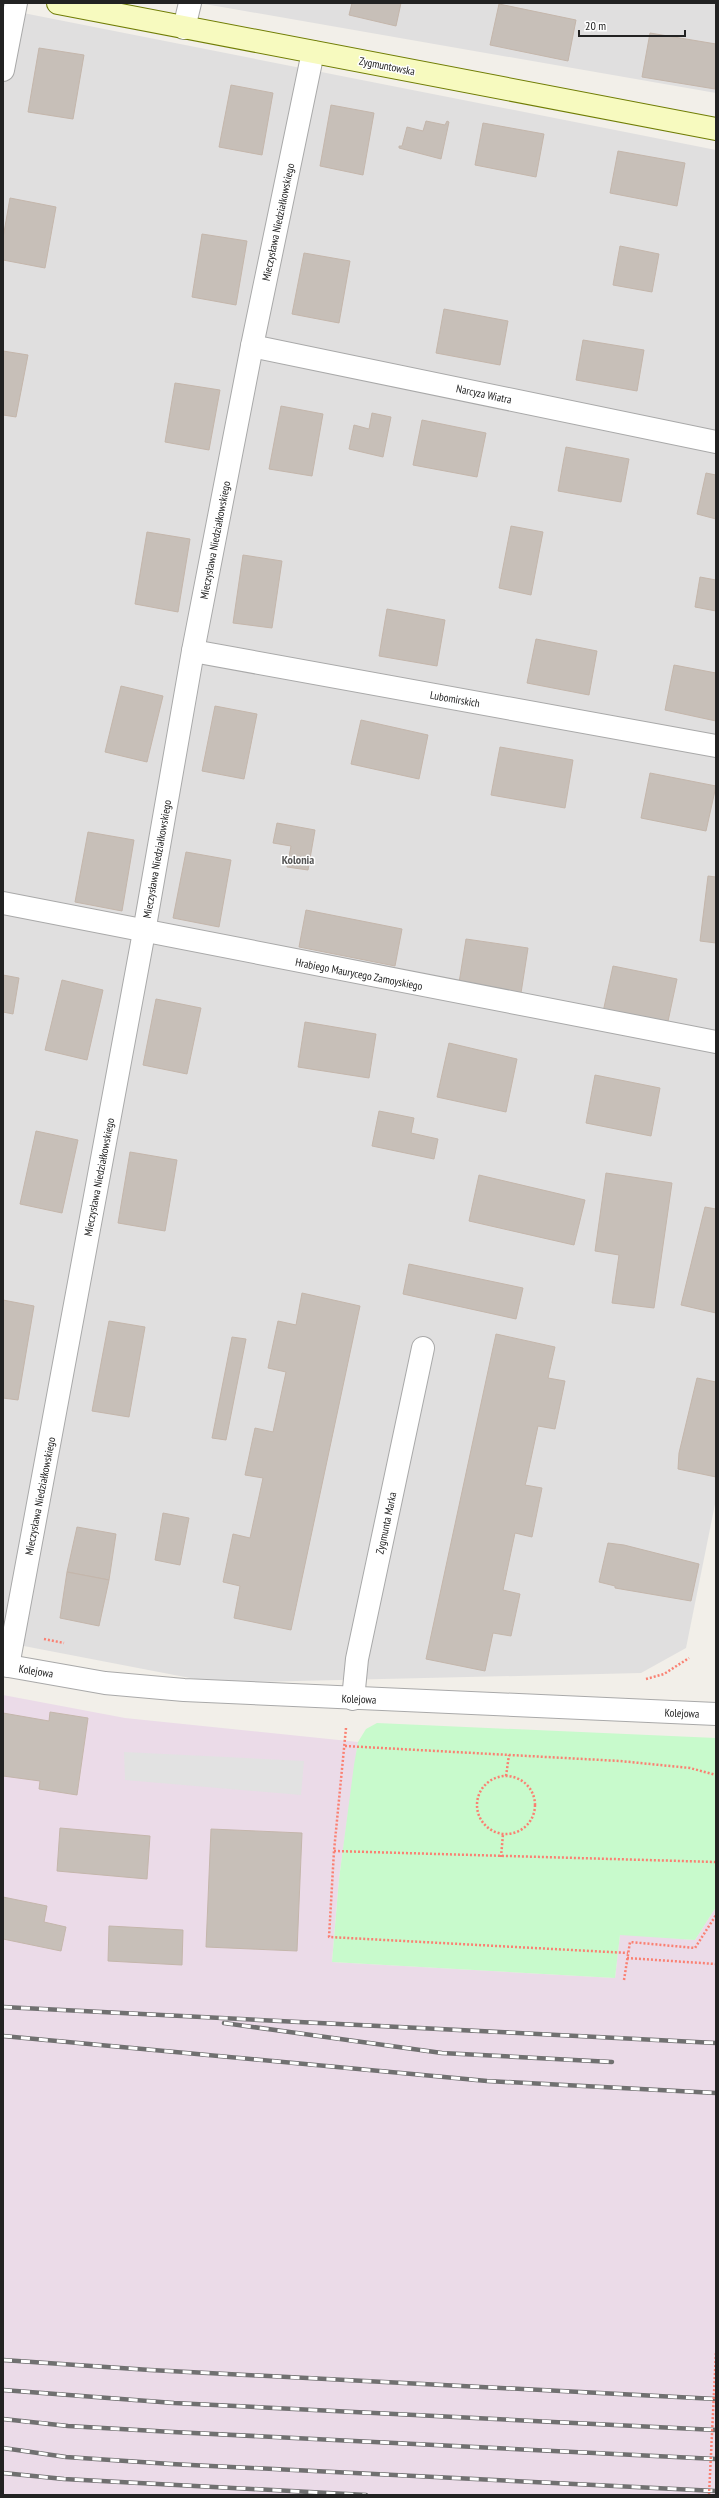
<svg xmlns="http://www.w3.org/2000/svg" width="719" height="2498" viewBox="0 0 719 2498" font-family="'PT Sans Narrow',sans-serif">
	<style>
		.residential { fill: #e0dfdf }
		.industrial { fill: #ebdbe8 }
		.park { fill: #c8facc }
		.parking { fill: #e2e2e2 }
		.building { fill: #c7bfb8; stroke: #c4b6ab }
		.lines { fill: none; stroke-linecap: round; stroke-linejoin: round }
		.minor-casing { stroke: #a9a9a9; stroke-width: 24 }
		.tertiary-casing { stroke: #a9a9a9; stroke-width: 24 }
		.secondary-casing { stroke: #707d05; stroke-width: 24 }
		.path { stroke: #fa8072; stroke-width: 2.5; stroke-dasharray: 2 2; stroke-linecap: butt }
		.minor { stroke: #fff; stroke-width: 22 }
		.tertiary { stroke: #fff; stroke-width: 22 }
		.secondary { stroke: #f7fabf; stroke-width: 22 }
		.rail-casing { stroke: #707070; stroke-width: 4.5 }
		.rail { stroke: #fff; stroke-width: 3; stroke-dasharray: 9; stroke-linecap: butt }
		.path-bridge { stroke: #fa8072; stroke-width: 2.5; stroke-dasharray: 2 2; stroke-linecap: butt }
		.labels { text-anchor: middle; stroke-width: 3; stroke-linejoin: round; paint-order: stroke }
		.street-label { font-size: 11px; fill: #222; stroke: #fff }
		.neighbourhood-label { font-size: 12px; font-weight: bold; fill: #555; stroke: #fff }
	</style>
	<rect width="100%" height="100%" fill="#f2efe9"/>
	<g class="residential">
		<path d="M198,3H716V93L222,7Z"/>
		<path d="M3,9L716,150V1499L686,1648L641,1673L216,1683L3,1642Z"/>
	</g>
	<path class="industrial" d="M3,1695L125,1718L358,1742L339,1879L332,1962L615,1978L620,1934L695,1940L716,1907V2495H3Z"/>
	<path class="park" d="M377,1723L716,1738V1907L695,1940L620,1935L615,1978L332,1962L339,1879L354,1765L358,1742L366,1729Z"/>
	<path class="parking" d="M124,1752L304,1761L301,1795L125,1780Z"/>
	<g class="building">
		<path d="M352,3H401L396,26L349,15Z"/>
		<path d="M499,4L576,20L568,61L490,45Z"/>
		<path d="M650,33L716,44L715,89L642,77Z"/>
		<path d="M39,48L84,55L73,119L28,112Z"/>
		<path d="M231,85L273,93L262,155L219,147Z"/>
		<path d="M331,105L374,113L363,175L320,166Z"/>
		<path d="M426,121L445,125L447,121L449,122L441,159L399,148V146H402L407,127L423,131Z"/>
		<path d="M483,123L544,134L536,177L475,165Z"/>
		<path d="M618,151L685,163L677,206L610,193Z"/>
		<path d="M10,198L56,207L45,268L3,260V238Z"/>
		<path d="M202,234L247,241L236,305L192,297Z"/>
		<path d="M620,246L659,254L652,292L613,285Z"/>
		<path d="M304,253L350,261L339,323L292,314Z"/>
		<path d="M444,309L508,321L500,365L436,353Z"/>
		<path d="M583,340L644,350L637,391L576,380Z"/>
		<path d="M3,351L28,355L16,417L3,415Z"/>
		<path d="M175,383L220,390L209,450L165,442Z"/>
		<path d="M281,406L323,414L312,476L269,469Z"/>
		<path d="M372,413L391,417L383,457L349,449L354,425L369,429Z"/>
		<path d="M422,420L486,433L477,477L413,465Z"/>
		<path d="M566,447L629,459L621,502L558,491Z"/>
		<path d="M706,473L716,475V519L697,514Z"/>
		<path d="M511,526L543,532L531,595L499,588Z"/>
		<path d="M147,532L190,539L178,612L135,604Z"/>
		<path d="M243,555L282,561L272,628L233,623Z"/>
		<path d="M700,577L716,580V611L695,607Z"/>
		<path d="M387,609L445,620L437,666L379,656Z"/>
		<path d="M536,639L597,651L589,695L527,683Z"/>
		<path d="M674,665L716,673V721L665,710Z"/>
		<path d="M121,686L163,696L147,762L105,752Z"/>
		<path d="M215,706L257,714L244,779L202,771Z"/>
		<path d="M361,720L428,735L419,779L351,764Z"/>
		<path d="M500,747L573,760L565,808L491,795Z"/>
		<path d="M650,773L716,786L706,831L641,818Z"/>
		<path d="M277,823L315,830L308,870L287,867L291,846L273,843Z"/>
		<path d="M88,832L134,840L122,911L75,902Z"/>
		<path d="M186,852L231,860L219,927L173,918Z"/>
		<path d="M708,876L716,877V943L700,941Z"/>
		<path d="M306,910L402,929L395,966L299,947Z"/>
		<path d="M466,939L528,948L521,993L459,983Z"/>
		<path d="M613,966L677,979L667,1026L603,1012Z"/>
		<path d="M3,975L19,978L13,1014L3,1012Z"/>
		<path d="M62,980L103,990L87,1060L45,1050Z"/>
		<path d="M156,999L201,1008L187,1074L143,1065Z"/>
		<path d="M305,1022L376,1034L369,1078L298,1067Z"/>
		<path d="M449,1043L517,1059L506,1112L437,1097Z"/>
		<path d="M595,1075L660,1088L651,1136L586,1123Z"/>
		<path d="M379,1111L414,1118L411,1133L438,1139L434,1159L372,1146Z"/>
		<path d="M36,1131L78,1140L62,1213L20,1204Z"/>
		<path d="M130,1152L177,1160L165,1231L118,1223Z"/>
		<path d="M606,1173L672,1183L654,1308L612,1303L619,1255L595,1251Z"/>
		<path d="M479,1175L585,1200L574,1245L469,1221Z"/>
		<path d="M705,1207L716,1209V1313L681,1305Z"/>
		<path d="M409,1264L523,1288L516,1319L403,1294Z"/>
		<path d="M302,1293L360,1306L291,1630L234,1618L240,1586L223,1582L233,1534L250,1538L263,1478L245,1475L255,1428L273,1432L286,1372L268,1368L278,1321L296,1325Z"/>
		<path d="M3,1300L34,1306L18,1400L3,1398Z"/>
		<path d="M109,1321L145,1327L129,1417L92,1411Z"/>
		<path d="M496,1334L555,1347L548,1378L565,1381L555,1429L538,1426L526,1482L525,1485L542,1488L532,1537L515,1533L503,1590L520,1594L511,1636L493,1633L485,1671L426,1659Z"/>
		<path d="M232,1337L246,1339L226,1440L212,1438Z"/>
		<path d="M697,1378L716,1382V1477L678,1469L679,1453Z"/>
		<path d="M163,1513L189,1518L180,1565L155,1560Z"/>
		<path d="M77,1527L116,1534L109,1580L67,1572Z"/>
		<path d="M608,1543L624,1545L699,1564L691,1601L615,1588V1586L599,1582Z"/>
		<path d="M67,1572L109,1580L99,1626L60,1618Z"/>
		<path d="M50,1712L88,1718L77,1795L39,1789L40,1781L3,1776V1713L49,1721Z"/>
		<path d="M60,1828L150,1836L147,1879L57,1871Z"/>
		<path d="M211,1829L302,1833L297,1951L206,1947Z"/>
		<path d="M3,1897L47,1906L44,1922L66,1927L61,1951L3,1939Z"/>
		<path d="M109,1926L183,1930L182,1965L108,1961Z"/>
	</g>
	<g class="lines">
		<defs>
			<g id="minor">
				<path d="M184,28L190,3"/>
				<path d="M3,70L16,3"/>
				<path d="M252,346L716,442"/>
				<path d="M193,651L716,746"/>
				<path d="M3,903L716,1042"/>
				<path d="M8,1666L144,932L193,651L252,346L313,52"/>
				<path d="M353,1699L357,1659L423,1348"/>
			</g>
			<path id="tertiary" d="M3,1665L105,1683L184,1690L716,1714"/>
			<path id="secondary" d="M58,3L716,129"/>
		</defs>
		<use href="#minor" class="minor-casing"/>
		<use href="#tertiary" class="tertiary-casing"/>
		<use href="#secondary" class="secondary-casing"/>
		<g class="path">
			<path d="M44,1639L64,1643"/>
			<path d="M646,1679L664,1674L689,1658"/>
			<path d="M346,1728L334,1851L329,1937L628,1953"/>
			<path d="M345,1746L620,1761L690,1768L716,1775"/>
			<path d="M506,1776L509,1755"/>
			<circle cx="506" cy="1805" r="29"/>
			<path d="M334,1851L716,1862"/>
			<path d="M501,1857L503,1834"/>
			<path d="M627,1958L716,1964"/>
			<path d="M624,1980L630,1942L695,1948L716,1915"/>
		</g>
		<use href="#minor" class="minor"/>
		<use href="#tertiary" class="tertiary"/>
		<use href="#secondary" class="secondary"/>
		<defs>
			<g id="rail">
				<path d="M3,2007L716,2043"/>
				<path d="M224,2023L442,2053L612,2062"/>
				<path d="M3,2036L487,2081L716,2093"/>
				<path d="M3,2360L150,2370L716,2399"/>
				<path d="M3,2390L174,2403L716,2430"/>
				<path d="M3,2419L68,2426L173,2432L716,2459"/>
				<path d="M3,2448L66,2457L171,2464L716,2491"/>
				<path d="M3,2473L64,2479L366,2495"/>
			</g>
		</defs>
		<use href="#rail" class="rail-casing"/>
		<use href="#rail" class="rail"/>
		<path class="path-bridge" d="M709,2495L716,2352"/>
	</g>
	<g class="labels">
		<g class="street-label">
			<text transform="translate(387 66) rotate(11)" y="4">Zygmuntowska</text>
			<text transform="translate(278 222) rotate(-78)" y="4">Mieczysława Niedziałkowskiego</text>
			<text transform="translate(484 394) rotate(12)" y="4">Narcyza Wiatra</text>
			<text transform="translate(215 540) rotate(-79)" y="4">Mieczysława Niedziałkowskiego</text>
			<text transform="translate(455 699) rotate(10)" y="4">Lubomirskich</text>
			<text transform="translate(157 859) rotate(-80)" y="4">Mieczysława Niedziałkowskiego</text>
			<text transform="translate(359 974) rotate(11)" y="4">Hrabiego Maurycego Zamoyskiego</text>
			<text transform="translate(99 1177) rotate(-79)" y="4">Mieczysława Niedziałkowskiego</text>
			<text transform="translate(40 1496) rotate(-79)" y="4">Mieczysława Niedziałkowskiego</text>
			<text transform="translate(386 1523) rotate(-78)" y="4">Zygmunta Marka</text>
			<text transform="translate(36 1671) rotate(9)" y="4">Kolejowa</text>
			<text transform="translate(359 1699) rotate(2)" y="4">Kolejowa</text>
			<text transform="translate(682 1713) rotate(2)" y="4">Kolejowa</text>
		</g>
		<g class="neighbourhood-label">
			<text x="298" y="864">Kolonia</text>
		</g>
	</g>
	<rect width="719" height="2498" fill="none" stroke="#222222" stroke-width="8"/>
	<path d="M579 30v6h106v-6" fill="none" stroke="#222222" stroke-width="2"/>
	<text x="585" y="30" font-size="12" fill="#222222" stroke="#ffffff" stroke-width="3" paint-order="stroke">20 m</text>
</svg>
